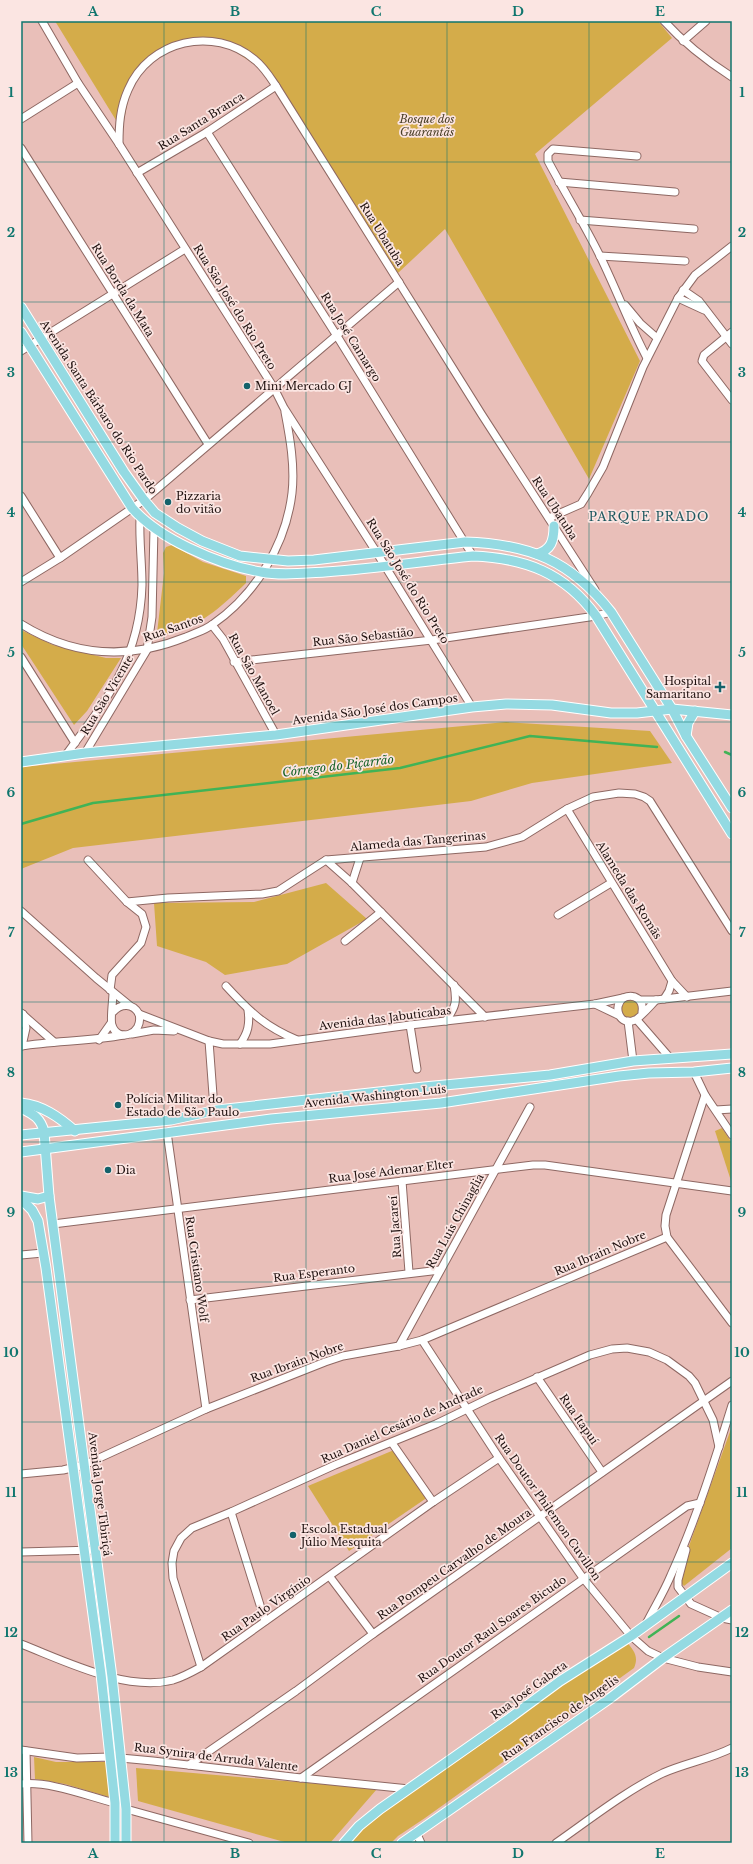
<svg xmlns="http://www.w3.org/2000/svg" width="753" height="1864" viewBox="0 0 753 1864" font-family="'Libre Baskerville',serif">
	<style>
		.green { fill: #d4ac4a }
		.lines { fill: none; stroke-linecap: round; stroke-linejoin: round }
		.stream { stroke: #41b356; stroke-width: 2.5 }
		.minor-casing { stroke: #8e6863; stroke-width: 9 }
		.major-casing { stroke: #fff; stroke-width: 11 }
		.minor { stroke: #fff; stroke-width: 7 }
		.major { stroke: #94dae2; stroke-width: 9 }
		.grid { fill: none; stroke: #0f766e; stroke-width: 1; stroke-opacity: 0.55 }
		.poi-dot { fill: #14626b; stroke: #fbe5e2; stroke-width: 1.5 }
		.labels { text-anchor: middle; stroke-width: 3.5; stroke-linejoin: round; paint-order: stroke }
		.park-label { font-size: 11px; font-style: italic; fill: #493f27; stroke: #fbe5e2 }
		.street-label { font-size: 11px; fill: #1e100e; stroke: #fbe5e2 }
		.poi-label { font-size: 11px; fill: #1e100e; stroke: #fbe5e2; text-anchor: start }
		.neighbourhood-label { font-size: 12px; letter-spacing: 1px; fill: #1f5960; stroke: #fbe5e2 }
		.water-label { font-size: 12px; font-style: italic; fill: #166327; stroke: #fbe5e2 }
		.neatline { fill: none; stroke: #0f766e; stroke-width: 1.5 }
		.grid-label { font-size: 13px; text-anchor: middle; font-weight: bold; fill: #0f766e }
	</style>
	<rect width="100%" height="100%" fill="#e9bfb9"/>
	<g class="green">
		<path d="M55,21H658L672,38L535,154L640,361L589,479L445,229L398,273L268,73L217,40L179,43L150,61L130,91L122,130Z"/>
		<path d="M172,545L203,562L246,576V583C224,604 205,623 175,632C168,634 164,636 157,633L164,573L163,553L166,547Z"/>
		<path d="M21,630L53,645L106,658H121L87,711L74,725L21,644Z"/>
		<path d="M506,722L650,731L672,763L532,783L471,801L73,848L21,869V767Z"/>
		<path d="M326,883L367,919L287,964L225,975L206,962L157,946L154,903L254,902Z"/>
		<path d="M626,999H634L640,1005L641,1012L633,1020L621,1016V1003Z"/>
		<path d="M722,1128L732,1143V1184L715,1131Z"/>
		<path d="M732,1426V1548L684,1586L680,1582V1571Z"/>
		<path d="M394,1450L428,1497L349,1551L308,1486Z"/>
		<path d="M626,1641C634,1651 639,1656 634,1668L425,1818L398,1836L391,1843H347L364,1823L620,1642Z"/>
		<path d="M34,1757L56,1762H106L109,1797L65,1784L35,1779Z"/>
		<path d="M136,1768L377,1789L330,1843H288L138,1801Z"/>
	</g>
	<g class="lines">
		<g class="stream">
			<path d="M725,752L732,755"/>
			<path d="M21,824L93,803L400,768L530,736L657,747"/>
			<path d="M649,1637L679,1616"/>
		</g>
		<defs>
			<g id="minor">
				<path d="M42,21L78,83L119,144L274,388L284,408L377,553L472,707"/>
				<path d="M664,21C684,43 707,61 732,77"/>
				<path d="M683,41L706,21"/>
				<path d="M21,119L78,83"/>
				<path d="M207,132L337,336L473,556"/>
				<path d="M119,144C119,125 120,108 128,90C149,40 214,25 255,60C264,67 270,77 276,86L482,415L595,590"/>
				<path d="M21,148L208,444"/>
				<path d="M637,156L553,149L548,154V161C565,193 585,225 601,258C617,291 630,326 647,358"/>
				<path d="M137,173L207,132L276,86"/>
				<path d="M559,182L675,192"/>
				<path d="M580,220L694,229"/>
				<path d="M600,256L685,261"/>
				<path d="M683,290L699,301L732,344"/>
				<path d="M678,298L704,310"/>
				<path d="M625,305L640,323L657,338"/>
				<path d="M732,332L704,355L702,361L732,400"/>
				<path d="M21,351L185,249"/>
				<path d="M21,496L60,558"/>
				<path d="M549,518L581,504L588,493L603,467L643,367L678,298L695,275L732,246"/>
				<path d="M21,582L60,558L144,500L399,282"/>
				<path d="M21,624C74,657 129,660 186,637C195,633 206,630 213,624C256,594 286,544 292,493C295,466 290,438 285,412"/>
				<path d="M212,625L223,639L276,735"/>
				<path d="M21,657L75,743"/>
				<path d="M234,662L432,640L596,616L611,612"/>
				<path d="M85,753L147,650L152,617L154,528"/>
				<path d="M65,756C107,700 140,658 142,585C142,562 139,540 140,518"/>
				<path d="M567,809L672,981L687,997"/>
				<path d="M88,860L127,902L142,914L146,927L141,943L112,975L110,990"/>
				<path d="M326,860L352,883L485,1017"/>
				<path d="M352,883L360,858"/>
				<path d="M127,902L168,898L262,894L278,891L326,860L486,847L522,837L567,809L593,797L619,793L635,794L644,797L650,801L732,931"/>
				<path d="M21,911L96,978L129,1005"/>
				<path d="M558,915L611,883"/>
				<path d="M345,941L381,912"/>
				<path d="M226,986C250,1012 264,1026 297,1040"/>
				<path d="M664,999L669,991L672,981"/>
				<path d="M640,1000H656L732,991"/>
				<path d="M595,1004L618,1015"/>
				<path d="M113,1012C121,1003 133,1003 139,1014C144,1035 117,1043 112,1025C110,1020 113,1000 113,993"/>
				<path d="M642,1012C644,1000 635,993 623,998C612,1007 620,1027 635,1020C640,1018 651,1005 656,1000"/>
				<path d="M21,1013L54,1042"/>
				<path d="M139,1014L209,1041L223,1044H270L410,1025L595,1004L623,998"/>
				<path d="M637,1020L670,1058"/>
				<path d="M446,1021C456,1006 457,1002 454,985"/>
				<path d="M628,1021L633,1061"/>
				<path d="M410,1025L417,1069"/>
				<path d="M132,1034L154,1030L174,1031"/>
				<path d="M99,1040L111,1023"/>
				<path d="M209,1041L213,1095"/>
				<path d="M240,1044C248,1033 250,1024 248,1010"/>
				<path d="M21,1046C55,1041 90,1041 124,1035"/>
				<path d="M22,1046L26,1028L23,1014"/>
				<path d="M694,1072L705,1095L732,1135"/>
				<path d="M705,1095L666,1215L665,1226L667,1237L732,1323"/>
				<path d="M716,1110L732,1109"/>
				<path d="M167,1132L206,1409"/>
				<path d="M402,1181L409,1272"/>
				<path d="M53,1224L533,1165H545L732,1191"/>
				<path d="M21,1255L43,1253"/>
				<path d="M190,1300L440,1270"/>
				<path d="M422,1340L499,1458L583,1578L631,1636L648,1651L663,1658L698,1667L732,1672"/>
				<path d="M399,1346L530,1107"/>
				<path d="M537,1377L602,1472"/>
				<path d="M392,1443L433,1502"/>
				<path d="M21,1474L63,1470L84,1465L206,1409L325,1362L343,1356L399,1346L422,1340L667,1237"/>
				<path d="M231,1512L265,1621"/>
				<path d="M686,1550L678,1580V1587L691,1604L722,1618L732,1620"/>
				<path d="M21,1552L95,1550"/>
				<path d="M330,1577L373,1634"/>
				<path d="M646,1624C654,1608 664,1592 671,1575C696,1520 714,1463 732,1405"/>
				<path d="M21,1644C65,1661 126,1692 173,1680C183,1677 192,1672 201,1667L433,1502L499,1458"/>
				<path d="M201,1667L173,1578L172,1563L174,1551L181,1538L192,1528L231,1512L335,1465L436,1424L490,1398L553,1371L590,1355L612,1349L627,1348L649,1352L667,1360L689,1376L695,1383L713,1420L719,1447"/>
				<path d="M21,1750L77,1758L110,1757L153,1761L301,1778L409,1789"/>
				<path d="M26,1751L28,1843"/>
				<path d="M189,1765L296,1691L373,1634L732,1381"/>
				<path d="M301,1778L687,1506L700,1503"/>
				<path d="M21,1784C50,1781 87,1796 115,1803"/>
				<path d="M126,1809L249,1843"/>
				<path d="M416,1832L421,1843"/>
				<path d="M556,1843C589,1820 627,1790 663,1773C686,1763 710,1759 732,1748"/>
			</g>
			<g id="major">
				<path d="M21,307L124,472L144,500L155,513L178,528L202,541L240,556L288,561L314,560L465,542C530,544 571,561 611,612L672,709L686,736L732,808"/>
				<path d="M21,332L132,508C148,526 168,538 189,548C212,559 236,568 261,572C282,576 304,573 325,572C374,569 424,561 473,556C525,558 565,573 596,616L732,834"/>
				<path d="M537,554C551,550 554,541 554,526"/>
				<path d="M686,736L688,723L695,711"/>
				<path d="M21,762L85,753L276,735L472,707L506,704L552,705L611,713H637L672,709L732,715"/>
				<path d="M21,1103C42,1105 59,1117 75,1131"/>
				<path d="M21,1108C33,1114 41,1118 44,1132L49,1196L112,1677L126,1809V1843"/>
				<path d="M21,1135L171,1120L217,1110L424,1087L550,1075L633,1061L732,1054"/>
				<path d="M21,1152L271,1119L441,1103L619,1076L649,1073L694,1072L732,1068"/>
				<path d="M21,1196L38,1199L49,1196"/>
				<path d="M21,1199L32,1210L38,1221L46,1268L101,1674L115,1803V1843"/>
				<path d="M344,1843L359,1826L380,1809L507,1720L560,1681L631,1636L732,1563"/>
				<path d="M402,1843L609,1699L663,1658L732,1610"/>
			</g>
		</defs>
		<use href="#minor" class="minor-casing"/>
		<use href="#major" class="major-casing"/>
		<use href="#minor" class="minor"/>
		<use href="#major" class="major"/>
	</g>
	<path class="grid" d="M164,21V1843M306,21V1843M447,21V1843M589,21V1843M21,162H732M21,302H732M21,442H732M21,582H732M21,722H732M21,862H732M21,1002H732M21,1142H732M21,1282H732M21,1422H732M21,1562H732M21,1702H732"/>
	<g class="poi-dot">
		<circle cx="247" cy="386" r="4"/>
		<circle cx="168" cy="502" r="4"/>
		<path d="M718 681h4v4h4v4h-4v4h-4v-4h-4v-4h4z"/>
		<circle cx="118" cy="1105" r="4"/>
		<circle cx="108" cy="1170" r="4"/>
		<circle cx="293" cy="1535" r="4"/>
	</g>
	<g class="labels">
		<g class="park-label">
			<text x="427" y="123">Bosque dos<tspan x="427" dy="13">Guarantãs</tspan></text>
		</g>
		<g class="street-label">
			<text transform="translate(201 121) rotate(-32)" y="4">Rua Santa Branca</text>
			<text transform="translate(382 234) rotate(58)" y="4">Rua Ubatuba</text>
			<text transform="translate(123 290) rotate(58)" y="4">Rua Borda da Mata</text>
			<text transform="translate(235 307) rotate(58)" y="4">Rua São José do Rio Preto</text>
			<text transform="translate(351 337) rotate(58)" y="4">Rua José Camargo</text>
			<text transform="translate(99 407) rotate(57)" y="4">Avenida Santa Bárbaro do Rio Pardo</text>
			<text transform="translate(555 508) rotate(57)" y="4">Rua Ubatuba</text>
			<text transform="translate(408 581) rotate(58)" y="4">Rua São José do Rio Preto</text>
			<text transform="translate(173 628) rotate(-19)" y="4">Rua Santos</text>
			<text transform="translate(363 637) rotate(-6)" y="4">Rua São Sebastião</text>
			<text transform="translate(254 674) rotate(61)" y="4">Rua São Manoel</text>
			<text transform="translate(107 695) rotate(-59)" y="4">Rua São Vicente</text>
			<text transform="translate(375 709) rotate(-8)" y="4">Avenida São José dos Campos</text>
			<text transform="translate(418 841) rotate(-5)" y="4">Alameda das Tangerinas</text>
			<text transform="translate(629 890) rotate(58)" y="4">Alameda das Romãs</text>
			<text transform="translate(385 1018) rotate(-7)" y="4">Avenida das Jabuticabas</text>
			<text transform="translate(375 1096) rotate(-6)" y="4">Avenida Washington Luis</text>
			<text transform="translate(391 1171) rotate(-7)" y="4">Rua José Ademar Elter</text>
			<text transform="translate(455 1221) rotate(-61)" y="4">Rua Luís Chinaglia</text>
			<text transform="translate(395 1227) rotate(-94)" y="4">Rua Jacareí</text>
			<text transform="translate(600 1253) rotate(-23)" y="4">Rua Ibrain Nobre</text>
			<text transform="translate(197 1269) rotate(82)" y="4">Rua Cristiano Wolf</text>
			<text transform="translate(314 1273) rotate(-7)" y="4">Rua Esperanto</text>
			<text transform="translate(297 1362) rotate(-20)" y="4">Rua Ibrain Nobre</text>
			<text transform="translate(579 1419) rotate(55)" y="4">Rua Itapuí</text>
			<text transform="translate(402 1424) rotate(-24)" y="4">Rua Daniel Cesário de Andrade</text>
			<text transform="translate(100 1494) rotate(83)" y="4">Avenida Jorge Tibiriçá</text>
			<text transform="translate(548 1507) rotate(55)" y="4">Rua Doutor Philemon Cuvillon</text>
			<text transform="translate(454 1564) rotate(-35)" y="4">Rua Pompeu Carvalho de Moura</text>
			<text transform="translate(266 1608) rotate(-35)" y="4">Rua Paulo Virgínio</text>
			<text transform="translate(492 1629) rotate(-35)" y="4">Rua Doutor Raul Soares Bicudo</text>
			<text transform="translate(529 1690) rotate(-36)" y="4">Rua José Gabeta</text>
			<text transform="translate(560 1718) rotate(-35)" y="4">Rua Francisco de Angelis</text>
			<text transform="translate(216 1757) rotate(7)" y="4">Rua Synira de Arruda Valente</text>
		</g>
		<g class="poi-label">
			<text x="255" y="390">Mini Mercado GJ</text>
			<text x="176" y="500">Pizzaria<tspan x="176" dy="13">do vitão</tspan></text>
			<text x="711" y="685" text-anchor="end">Hospital<tspan x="711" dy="13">Samaritano</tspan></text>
			<text x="126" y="1103">Polícia Militar do<tspan x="126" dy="13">Estado de São Paulo</tspan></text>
			<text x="116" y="1174">Dia</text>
			<text x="301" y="1533">Escola Estadual<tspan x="301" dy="13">Júlio Mesquita</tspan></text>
		</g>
		<g class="neighbourhood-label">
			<text x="649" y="521">PARQUE PRADO</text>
		</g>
		<g class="water-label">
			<text transform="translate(338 766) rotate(-7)" y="4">Córrego do Piçarrão</text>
		</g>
	</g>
	<rect width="753" height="1864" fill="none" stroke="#fbe5e2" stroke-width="44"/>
	<rect x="22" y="22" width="709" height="1820" class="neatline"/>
	<g class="grid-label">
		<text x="93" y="16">A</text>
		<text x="235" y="16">B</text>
		<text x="376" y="16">C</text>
		<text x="518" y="16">D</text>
		<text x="660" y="16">E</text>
		<text x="11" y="97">1</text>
		<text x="742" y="97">1</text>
		<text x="11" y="237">2</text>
		<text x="742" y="237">2</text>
		<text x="11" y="377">3</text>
		<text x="742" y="377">3</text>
		<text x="11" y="517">4</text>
		<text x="742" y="517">4</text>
		<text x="11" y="657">5</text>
		<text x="742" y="657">5</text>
		<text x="11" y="797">6</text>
		<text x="742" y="797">6</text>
		<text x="11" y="937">7</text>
		<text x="742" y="937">7</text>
		<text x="11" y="1077">8</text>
		<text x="742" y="1077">8</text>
		<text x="11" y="1217">9</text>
		<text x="742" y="1217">9</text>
		<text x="11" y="1357">10</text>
		<text x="742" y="1357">10</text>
		<text x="11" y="1497">11</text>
		<text x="742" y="1497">11</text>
		<text x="11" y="1637">12</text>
		<text x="742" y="1637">12</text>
		<text x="11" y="1777">13</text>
		<text x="742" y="1777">13</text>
		<text x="93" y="1858">A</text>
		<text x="235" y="1858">B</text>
		<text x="376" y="1858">C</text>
		<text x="518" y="1858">D</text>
		<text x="660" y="1858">E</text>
	</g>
</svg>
